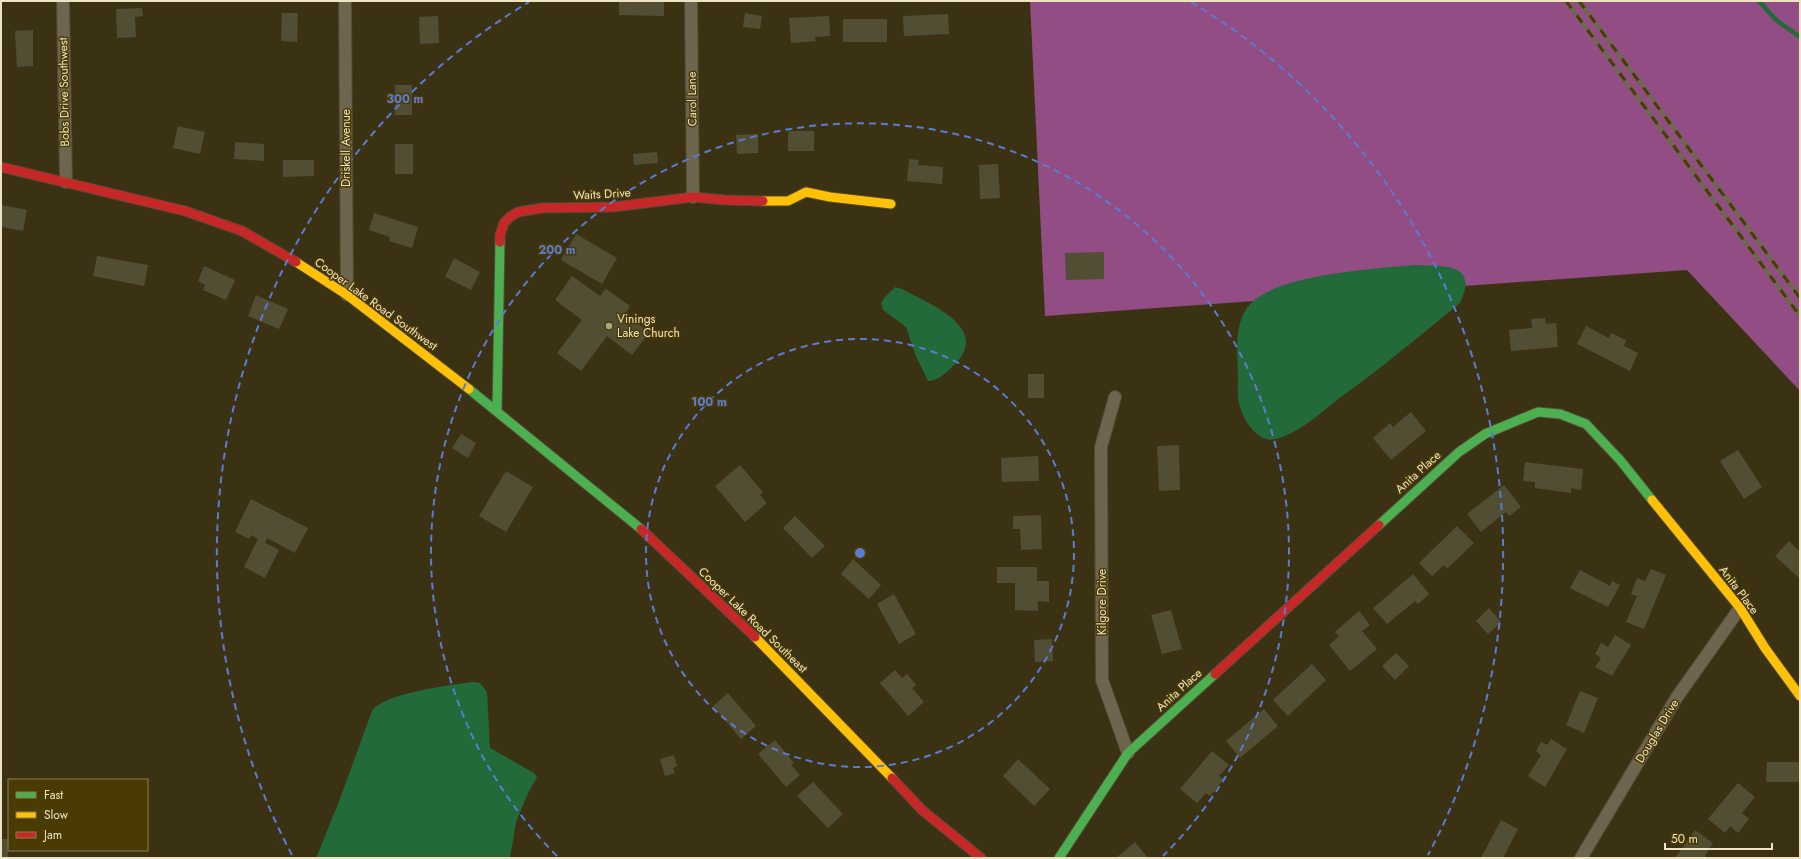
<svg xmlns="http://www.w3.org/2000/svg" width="1801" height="859" viewBox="0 0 1801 859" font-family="Jost,sans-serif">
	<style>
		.forest { fill: #924d84 }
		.water { fill: #236a3a }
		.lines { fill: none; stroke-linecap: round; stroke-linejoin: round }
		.stream { stroke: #236a3a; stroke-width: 4.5 }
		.building { fill: #524e34 }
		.street-casing { stroke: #524b35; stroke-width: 14 }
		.fast-casing { stroke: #524b35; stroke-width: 11 }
		.slow-casing { stroke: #524b35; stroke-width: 11 }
		.jam-casing { stroke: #524b35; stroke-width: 11 }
		.street { stroke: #6d654d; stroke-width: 12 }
		.fast { stroke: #4caf50; stroke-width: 9 }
		.slow { stroke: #ffc107; stroke-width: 9 }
		.jam { stroke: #c62828; stroke-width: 9 }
		.rail-casing { stroke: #6f6851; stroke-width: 4.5 }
		.rail { stroke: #4a3b05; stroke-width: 3; stroke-dasharray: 9; stroke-linecap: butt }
		.ring { fill: none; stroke: #5c7bd2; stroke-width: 2; stroke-dasharray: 7 5 }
		.poi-dot { fill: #afa586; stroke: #4a3b05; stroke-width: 1.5 }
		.labels { text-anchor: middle; stroke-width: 3; stroke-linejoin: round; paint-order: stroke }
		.street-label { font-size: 12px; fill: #eee3c3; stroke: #4a3b05 }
		.poi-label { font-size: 12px; fill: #eee3c3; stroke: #4a3b05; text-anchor: start }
		.centre { fill: #5c7bd2; stroke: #4a3b05; stroke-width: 2 }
		.ring-label { font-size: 12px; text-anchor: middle; font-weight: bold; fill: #5c7bd2; stroke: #4a3b05; stroke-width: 3; stroke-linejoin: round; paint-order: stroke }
	</style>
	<rect width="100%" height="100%" fill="#3b3214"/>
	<path class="forest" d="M1030,1H1800V391L1687,270L1045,316Z"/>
	<g class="water">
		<path d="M1414,265C1441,266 1480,262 1460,303C1420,336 1380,369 1337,400C1319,414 1299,433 1276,439C1258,444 1242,419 1239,403C1237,395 1238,386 1238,379C1238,355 1232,323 1251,303C1280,274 1373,269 1414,265Z"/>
		<path d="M895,287L902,289C927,303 991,327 956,363C949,370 939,381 928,381L916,356L906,327L883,310L881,303L885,297Z"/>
		<path d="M473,682L480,683L487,692L490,748L534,773L537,777L529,791L516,822L510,858H316L338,804L372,711C384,693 451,685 473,682Z"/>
	</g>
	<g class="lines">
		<path class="stream" d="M1759,1L1776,20L1800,37"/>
	</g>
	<g class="building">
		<path d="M619,1H664V16L619,15Z"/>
		<path d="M142,8L143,16L135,17L136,37L117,38L116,9Z"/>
		<path d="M282,13H298L297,42L281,41Z"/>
		<path d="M745,13L762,16L760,29L743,27Z"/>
		<path d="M948,14L949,34L904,36L903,16Z"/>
		<path d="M438,16L439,43L420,44L419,17Z"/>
		<path d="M829,16L830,36L815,37L816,41L791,43L789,18Z"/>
		<rect x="843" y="19" width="44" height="23"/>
		<path d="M33,30V66L17,67L15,31Z"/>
		<rect x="395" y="85" width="17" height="30"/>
		<path d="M178,126L205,132L200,154L173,148Z"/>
		<rect x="788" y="131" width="26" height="20"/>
		<path d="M758,134V153L737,154L736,135Z"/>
		<path d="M235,142L264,144V161L234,159Z"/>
		<rect x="395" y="144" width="18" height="30"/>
		<path d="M657,152L658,163L634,165L633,154Z"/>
		<path d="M909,159L919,160L918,165L943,167L942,184L907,181Z"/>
		<path d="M283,160H314V176L283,177Z"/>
		<path d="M998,164L1000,198L980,199L979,165Z"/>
		<path d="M1,205L27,210L23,231L1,227Z"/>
		<path d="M374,213L418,227L412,248L389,241L390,237L369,230Z"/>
		<path d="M576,234L617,258L602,284L561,260Z"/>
		<path d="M1104,252V279L1066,280L1065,253Z"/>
		<path d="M97,256L148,265L144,286L93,276Z"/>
		<path d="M454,258L480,272L471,290L445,277Z"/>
		<path d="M204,266L235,280L226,300L203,290L205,285L198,281Z"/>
		<path d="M572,276L600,296L606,289L630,306L625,314L649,332L632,355L607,336L581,371L557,353L582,320L555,300Z"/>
		<path d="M256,295L288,309L279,329L248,316Z"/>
		<path d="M1545,318L1546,324L1556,323L1558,347L1511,351L1509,330L1532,328L1531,319Z"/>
		<path d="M1586,326L1609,338L1611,333L1626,340L1624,346L1638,353L1630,371L1577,344Z"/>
		<rect x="1028" y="374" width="16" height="24"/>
		<path d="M1411,412L1426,431L1391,460L1373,438L1390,423L1393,427Z"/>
		<path d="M461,434L476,443L468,458L452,448Z"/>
		<path d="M1179,445L1180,490L1159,491L1157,446Z"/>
		<path d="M1738,450L1762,487L1744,499L1720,461Z"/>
		<path d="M1038,456L1039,481L1002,482L1001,458Z"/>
		<path d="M1525,462L1583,469L1581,490L1571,488V493L1535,488V482L1523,481Z"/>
		<path d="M740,465L763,492L760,495L767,503L745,522L715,486Z"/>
		<path d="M506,471L533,487L506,532L479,516Z"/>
		<path d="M1504,485L1521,507L1509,516L1506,512L1481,532L1467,514Z"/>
		<path d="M251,499L308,528L295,553L267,538L265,543L279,550L265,578L244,567L258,539L251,535L249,539L235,532Z"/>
		<path d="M1041,515L1042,549L1021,550L1020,529H1013V516Z"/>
		<path d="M795,516L825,546L812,558L783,528Z"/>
		<path d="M1457,526L1474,543L1447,569L1444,565L1432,576L1419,563Z"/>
		<path d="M1789,541L1800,552V579L1775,556Z"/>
		<path d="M853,559L881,585L869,599L841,574Z"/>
		<path d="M997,567H1037V581H1049V602L1038,601V611L1015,610V583H997Z"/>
		<path d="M1651,569L1666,575L1644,629L1626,622L1637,596L1631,594L1637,578L1645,581Z"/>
		<path d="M1580,570L1610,586L1612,581L1620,585L1608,607L1570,588Z"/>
		<path d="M1413,574L1429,594L1418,604L1415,601L1387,624L1373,608Z"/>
		<path d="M894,594L916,634L899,644L877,604Z"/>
		<path d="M1489,608L1501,622L1488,634L1476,621Z"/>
		<path d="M1171,610L1182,649L1162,654L1151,615Z"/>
		<path d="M1359,611L1370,625L1362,631L1377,649L1350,671L1329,645L1339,636L1335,632Z"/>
		<path d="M1615,635L1631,645L1612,676L1595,667L1601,658L1595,654L1601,643L1608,647Z"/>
		<path d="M1052,639L1053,661L1035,662L1034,640Z"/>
		<path d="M1396,653L1409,666L1395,680L1382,666Z"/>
		<path d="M1312,664L1326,680L1288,716L1273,700Z"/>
		<path d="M895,670L902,678L907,674L916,685L912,688L924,702L908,716L880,683Z"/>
		<path d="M1580,691L1598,698L1584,733L1566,725Z"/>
		<path d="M728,693L756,726L741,739L713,706Z"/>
		<path d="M1264,709L1278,726L1240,758L1226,741Z"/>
		<path d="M1551,739L1567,749L1545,787L1528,776L1541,755L1536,751L1541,742L1547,745Z"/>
		<path d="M775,740L794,763L791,765L800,775L786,787L758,754Z"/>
		<path d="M1212,751L1229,765L1219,776L1223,780L1210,796L1206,793L1197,803L1180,789Z"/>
		<path d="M674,755L677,766L673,768L675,773L665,776L660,759Z"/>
		<path d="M1018,759L1050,789L1034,806L1003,776Z"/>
		<path d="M1767,762H1800V782H1766Z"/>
		<path d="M813,782L843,814L828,828L797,796Z"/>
		<path d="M1738,783L1755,797L1742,813L1749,819L1738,833L1730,826L1725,833L1708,819Z"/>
		<path d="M1501,820L1518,829L1503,858H1481Z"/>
		<path d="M1695,830L1713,843L1705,856L1708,858H1675Z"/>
		<rect x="1" y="839" width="7" height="19"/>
		<path d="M1135,842L1148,858H1116Z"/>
	</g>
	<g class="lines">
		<defs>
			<g id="street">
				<path d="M63,1L66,182"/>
				<path d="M345,1L347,295"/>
				<path d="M691,1L693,197"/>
				<path d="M1115,397L1101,447L1102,680L1128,753"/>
				<path d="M1581,858L1677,697L1740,608"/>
			</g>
			<g id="fast">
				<path d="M469,389L641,529"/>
				<path d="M497,411L500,242"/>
				<path d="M1379,525L1459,452L1485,434L1538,412L1560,414L1586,424L1620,460L1652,500"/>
				<path d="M1059,858L1128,753L1215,674"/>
			</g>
			<g id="slow">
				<path d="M763,201H788L806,192L830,197L891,204"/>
				<path d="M296,262L347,295L469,389"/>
				<path d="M1652,500L1740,608L1765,648L1800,696"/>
				<path d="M755,637L892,778"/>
			</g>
			<g id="jam">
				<path d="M1,167L185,211L242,231L296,262"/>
				<path d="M500,242V235L504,223L510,217L518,212L542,208L613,207L693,197L725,200L763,201"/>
				<path d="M641,529L755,637"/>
				<path d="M1215,674L1379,525"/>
				<path d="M892,778L922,810L981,858"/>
			</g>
		</defs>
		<use href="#street" class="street-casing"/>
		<use href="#fast" class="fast-casing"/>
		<use href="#slow" class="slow-casing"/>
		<use href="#jam" class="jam-casing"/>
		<use href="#street" class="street"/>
		<use href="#fast" class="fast"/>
		<use href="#slow" class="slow"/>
		<use href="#jam" class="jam"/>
		<defs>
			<g id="rail">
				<path d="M1566,1L1800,316"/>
				<path d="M1579,1L1800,298"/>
			</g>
		</defs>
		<use href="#rail" class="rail-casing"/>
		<use href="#rail" class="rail"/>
	</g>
	<g class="ring">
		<circle cx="860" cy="553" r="214"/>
		<path d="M557 856A429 429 0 1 1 1163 856"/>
		<path d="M292 855A643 643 0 0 1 529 2M1191 2A643 643 0 0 1 1428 855"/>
	</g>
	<circle class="poi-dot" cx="609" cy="326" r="4"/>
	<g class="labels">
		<g class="street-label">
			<text transform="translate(64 92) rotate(-91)" y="4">Bobs Drive Southwest</text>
			<text transform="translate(692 99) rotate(-91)" y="4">Carol Lane</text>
			<text transform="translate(346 148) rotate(-90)" y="4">Driskell Avenue</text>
			<text transform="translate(602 194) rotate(-3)" y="4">Waits Drive</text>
			<text transform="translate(376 304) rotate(36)" y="4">Cooper Lake Road Southwest</text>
			<text transform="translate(1418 472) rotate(-42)" y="4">Anita Place</text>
			<text transform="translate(1739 590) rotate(53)" y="4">Anita Place</text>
			<text transform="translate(1102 602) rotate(-90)" y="4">Kilgore Drive</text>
			<text transform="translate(753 620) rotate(44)" y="4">Cooper Lake Road Southeast</text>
			<text transform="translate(1179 690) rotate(-42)" y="4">Anita Place</text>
			<text transform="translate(1657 731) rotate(-59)" y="4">Douglas Drive</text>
		</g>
		<g class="poi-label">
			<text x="617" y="323">Vinings<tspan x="617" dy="14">Lake Church</tspan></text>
		</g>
	</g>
	<circle cx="860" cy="553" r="6" class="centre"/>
	<g class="ring-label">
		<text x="405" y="103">300 m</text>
		<text x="557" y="254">200 m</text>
		<text x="709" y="406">100 m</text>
	</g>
	<rect width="1801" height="859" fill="none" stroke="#eee3c3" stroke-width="4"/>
	<rect x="8" y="779" width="140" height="72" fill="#4a3b05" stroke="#8c7e51"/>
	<rect x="16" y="792" width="20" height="6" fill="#4caf50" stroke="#8c7e51"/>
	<text x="44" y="799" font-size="12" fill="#eee3c3">Fast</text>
	<rect x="16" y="812" width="20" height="6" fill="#ffc107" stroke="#8c7e51"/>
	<text x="44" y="819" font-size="12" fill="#eee3c3">Slow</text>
	<rect x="16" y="832" width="20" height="6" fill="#c62828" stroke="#8c7e51"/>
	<text x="44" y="839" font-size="12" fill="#eee3c3">Jam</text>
	<path d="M1665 843v6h107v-6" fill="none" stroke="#eee3c3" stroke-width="2"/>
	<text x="1671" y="843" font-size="12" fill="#eee3c3" stroke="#4a3b05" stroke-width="3" paint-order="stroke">50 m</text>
</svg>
